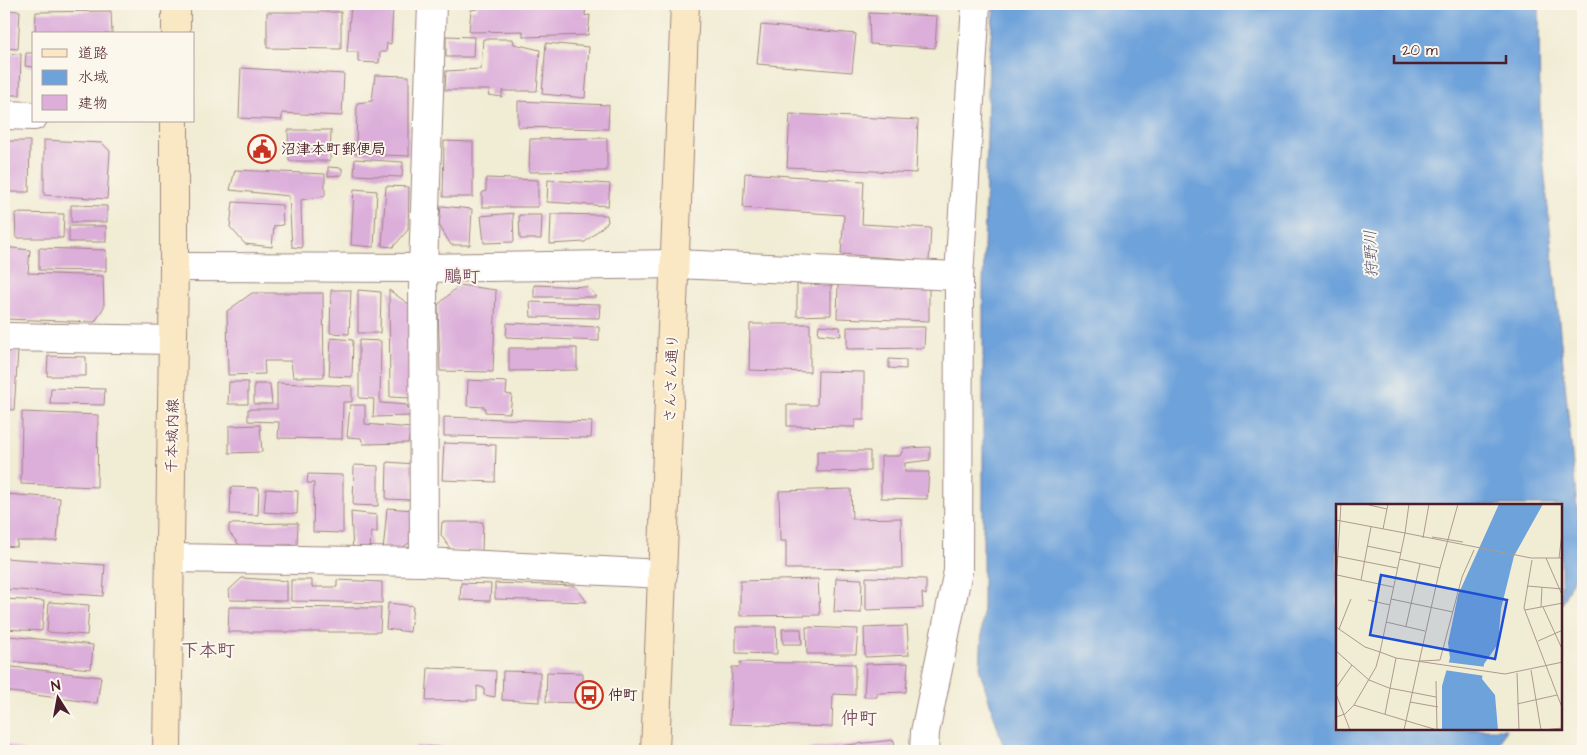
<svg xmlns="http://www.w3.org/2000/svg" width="1587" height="755" viewBox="0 0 1587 755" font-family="'Architects Daughter','Klee One',sans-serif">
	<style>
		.water { fill: #6ea2da; stroke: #5c6082 }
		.building { fill: #dcaeda }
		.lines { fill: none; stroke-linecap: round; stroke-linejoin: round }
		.street-casing { stroke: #9e8680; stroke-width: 30 }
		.secondary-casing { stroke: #9e8680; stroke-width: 30 }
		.street { stroke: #fff; stroke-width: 28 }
		.secondary { stroke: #fae7c3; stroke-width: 28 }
		.labels { text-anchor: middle; stroke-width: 4; stroke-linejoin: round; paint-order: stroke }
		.poi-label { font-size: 15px; font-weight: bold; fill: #4a1f2b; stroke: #fbf7ec; text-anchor: start }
		.street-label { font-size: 15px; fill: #4a1f2b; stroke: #fbf7ec }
		.water-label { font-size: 16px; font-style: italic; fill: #585371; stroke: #fbf7ec }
		.quarter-label { font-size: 18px; font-weight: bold; fill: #7d5168; stroke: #fbf7ec }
		.inset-road { fill: none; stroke: #ae9a90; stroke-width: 1 }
		.view { fill: #1d4ed8; fill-opacity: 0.15; stroke: #1d4ed8; stroke-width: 2.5 }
		.inset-edge { fill: none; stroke: #4a1f2b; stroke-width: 2.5 }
	</style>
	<rect width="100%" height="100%" fill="#fbf7ec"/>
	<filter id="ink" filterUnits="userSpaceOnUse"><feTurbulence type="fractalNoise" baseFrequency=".02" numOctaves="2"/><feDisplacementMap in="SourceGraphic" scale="10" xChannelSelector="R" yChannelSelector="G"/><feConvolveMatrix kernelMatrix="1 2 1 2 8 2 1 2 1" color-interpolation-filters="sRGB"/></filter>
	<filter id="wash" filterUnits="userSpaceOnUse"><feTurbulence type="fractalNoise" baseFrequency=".0096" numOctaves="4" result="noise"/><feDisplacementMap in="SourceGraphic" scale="20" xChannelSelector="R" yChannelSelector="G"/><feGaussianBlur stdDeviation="1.12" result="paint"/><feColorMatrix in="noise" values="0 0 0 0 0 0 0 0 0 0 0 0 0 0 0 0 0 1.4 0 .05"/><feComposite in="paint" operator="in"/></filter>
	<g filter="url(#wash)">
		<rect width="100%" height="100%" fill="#f1ecd4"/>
		<path class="water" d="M994,4H1539L1540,126L1582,558L1561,606V505H1337V729H1506L1496,751H1005L980,671L983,605V288L989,57Z"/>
		<g id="blocks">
			<g class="building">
				<path d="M477,4H586L585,16L590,15L588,35L523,37V31L469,32L471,10L477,9Z"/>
				<path d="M351,5L393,8L391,44L387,43L386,52H380L379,63L358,62V52H347Z"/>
				<path d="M4,10L20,11L18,49L4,48Z"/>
				<path d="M111,11L112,34H35L36,12Z"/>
				<path d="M267,12H341V49L267,48Z"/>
				<path d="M869,13L937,16L935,48L870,44Z"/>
				<path d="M761,25L856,34L852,72L757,64Z"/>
				<path d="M446,36L474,37L473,57H446Z"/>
				<path d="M483,39H513L514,44L540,50L537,91H502V97L488,95L490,90H445L446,71L481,69Z"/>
				<path d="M546,43L589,47L585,98L542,94Z"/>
				<path d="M4,53L21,54L20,95H4Z"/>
				<path d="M26,53H34V67L25,66Z"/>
				<path d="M241,68L344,74L342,116L282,113V120L239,118Z"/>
				<path d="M375,75L409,76V156L356,154L357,103L372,101Z"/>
				<path d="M518,101L609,105L608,129L518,127Z"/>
				<path d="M790,114L918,120L916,173L787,167Z"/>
				<path d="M288,130H331L330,161H289Z"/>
				<path d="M607,138V171L529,172L530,139Z"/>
				<path d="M44,140L102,143L110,151L107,199L44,195Z"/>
				<path d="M4,141H30L29,192H4Z"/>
				<path d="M444,141L473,142V197H443Z"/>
				<path d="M355,159L403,162L402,177L354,175Z"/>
				<path d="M328,167L342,168V175L328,176Z"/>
				<path d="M235,170L325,174V196L301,200L302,248L292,247L289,196L230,190Z"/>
				<path d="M745,173L864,181L862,224L931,228L929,261L841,254L844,215L743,208Z"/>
				<path d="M486,178L538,180V207H482V193L486,191Z"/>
				<path d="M548,180L610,184L608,206L547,202Z"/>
				<path d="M386,186L409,187L408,230L393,247L382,246Z"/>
				<path d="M354,189L377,191L374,247L351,245Z"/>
				<rect x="4" y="202" width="4" height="34"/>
				<path d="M233,202L282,205L283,225L274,226L272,247L245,244L230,227Z"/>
				<path d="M71,205L107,206V222H71Z"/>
				<path d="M441,206L472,209L470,245H451L439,225Z"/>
				<path d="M15,213L64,214L63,238H16Z"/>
				<path d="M513,213L514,242L484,243L481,216Z"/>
				<path d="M551,214L607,215L608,222L585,242L550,244Z"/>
				<path d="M519,215H542L541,239H520Z"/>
				<rect x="69" y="226" width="37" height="16"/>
				<path d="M4,247L30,250L28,273L103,276L104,307L95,322L4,319Z"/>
				<path d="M39,248L106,250V271L39,270Z"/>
				<path d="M797,284H831V315L797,316Z"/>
				<path d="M459,285L496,290L493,372L440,371L438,305Z"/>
				<path d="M534,285L588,287L597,297H534Z"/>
				<path d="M838,285L929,289V321L837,318Z"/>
				<path d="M331,290H351L349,334L330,333Z"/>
				<path d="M358,290L381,292L380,333H358Z"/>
				<path d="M389,290L413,307L410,398L390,397Z"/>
				<path d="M252,293H323L324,377H293L291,361H264L265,374L228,375L227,311Z"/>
				<path d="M530,302L600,304L599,318L531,317Z"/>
				<path d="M507,323L599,327V341L506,337Z"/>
				<path d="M750,324H810V372L749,370Z"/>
				<path d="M819,325L840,327L841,336L818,334Z"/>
				<path d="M847,327H925L924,348L847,349Z"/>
				<path d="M331,338L353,340L352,377L329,376Z"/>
				<path d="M359,340L381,341L380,403L407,405L411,416L373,417L374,399L359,398Z"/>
				<path d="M509,348H577V370L509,371Z"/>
				<path d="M4,351H18L14,410L4,409Z"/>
				<path d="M48,356L86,357V376H47Z"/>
				<path d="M889,359L906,360V369L889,368Z"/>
				<path d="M818,371L864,372V420H855V427L787,426V405H817Z"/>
				<path d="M468,380L507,382L506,394L512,395L510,413L485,412V407L467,406Z"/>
				<path d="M229,382H248V404H228Z"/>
				<path d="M277,383L352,386V402H343L342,439L278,438L279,422L248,421V409H277Z"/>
				<path d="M254,384H270L272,404H254Z"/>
				<path d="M51,388L105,389L104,405L50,404Z"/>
				<path d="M350,405H365V424L411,428L408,443L363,444L361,438L347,437Z"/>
				<path d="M22,412L98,415L97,487L21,484Z"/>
				<path d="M444,417L592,422L591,438L444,436Z"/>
				<path d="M260,425L262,452L229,453V426Z"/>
				<path d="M444,443L496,445L495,482L442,480Z"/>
				<path d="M930,447V460L905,463V472H929L927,499L881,498V456H900L904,448Z"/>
				<path d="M817,451H870V471L817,472Z"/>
				<path d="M387,462L415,464L412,500L386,499Z"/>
				<path d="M354,465L378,466V506L353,505Z"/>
				<path d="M308,474L343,475V533L313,532L314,483H307Z"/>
				<path d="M231,487L259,488L258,515L230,514Z"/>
				<path d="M266,489L298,491L297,514L264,512Z"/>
				<path d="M851,489L852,519L901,518L902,568L786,569V541H780L779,491Z"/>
				<path d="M4,494L60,498L57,541H17V547L4,546Z"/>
				<path d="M387,508L414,510L412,541L396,552H383Z"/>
				<path d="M351,512L377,515V532H371L370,552H353Z"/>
				<path d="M442,522H483L482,551L451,550L441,535Z"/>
				<path d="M298,523L297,545H239L229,532V524Z"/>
				<path d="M4,558L105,565L103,596L4,589Z"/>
				<path d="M866,577L926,579V595L922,593L923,608L866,610Z"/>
				<path d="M242,578L287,581V601L230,600L229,590Z"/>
				<path d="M836,578L862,579L861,613L834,612Z"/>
				<path d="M818,579L820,615L740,616V581Z"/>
				<path d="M291,580H312V587H337V580L382,582V603L291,601Z"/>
				<path d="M461,583L491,584L490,601L460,600Z"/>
				<path d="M495,583L575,586L587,602L495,599Z"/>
				<path d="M4,599L44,601L42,631L4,629Z"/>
				<path d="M49,602L89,605L87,635L47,632Z"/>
				<path d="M388,603L413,606L410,632L386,629Z"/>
				<path d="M229,607L381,608L380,632H228Z"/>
				<path d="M907,626L909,655L865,657L864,628Z"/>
				<path d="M736,627H776L777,654L736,653Z"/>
				<path d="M806,627L858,629L856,654H807Z"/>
				<path d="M782,629H801L802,644H783Z"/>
				<path d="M10,636L93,645L91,669L9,661Z"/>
				<path d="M740,662L855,664V695L833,694L832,727L730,724L732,667H740Z"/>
				<path d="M908,663L906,692L877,693V697H864L866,664Z"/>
				<path d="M4,666L101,677L97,703L4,691Z"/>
				<path d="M428,668L496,671L495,697L484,695V688L477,686V700L426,701Z"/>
				<path d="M503,671L540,672V702L502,700Z"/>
				<path d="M547,672L583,673V703L546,702Z"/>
				<path d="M894,740L895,751H799V750Z"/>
				<path d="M4,743L25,751H4Z"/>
				<path d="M415,746L523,750V751H415Z"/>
			</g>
		</g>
	</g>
	<g filter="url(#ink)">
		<use href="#blocks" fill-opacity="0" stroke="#9e8680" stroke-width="1"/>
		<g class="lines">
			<defs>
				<g id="street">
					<path d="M4,115L34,116"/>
					<path d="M174,267L423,268L675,264L959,276"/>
					<path d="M4,337L173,340"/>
					<path d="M170,558L424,562L663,574"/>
					<path d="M424,562L423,268L432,4"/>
					<path d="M924,751L925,732L958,571L959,276L976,4"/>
				</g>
				<g id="secondary">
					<path d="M176,34V4"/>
					<path d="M167,751L174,267V121"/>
					<path d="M655,751L685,4"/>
				</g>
			</defs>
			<use href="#street" class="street-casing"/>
			<use href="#secondary" class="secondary-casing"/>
			<use href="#street" class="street"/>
			<use href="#secondary" class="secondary"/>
		</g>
	</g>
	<defs>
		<symbol id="civic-ring" viewBox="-11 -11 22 22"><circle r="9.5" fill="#fbf7ec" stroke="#c8321e" stroke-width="1.5"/><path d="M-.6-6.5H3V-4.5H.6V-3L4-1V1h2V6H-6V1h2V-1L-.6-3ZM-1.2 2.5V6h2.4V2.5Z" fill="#c8321e"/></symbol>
		<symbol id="bus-ring" viewBox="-11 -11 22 22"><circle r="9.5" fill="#fbf7ec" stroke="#c8321e" stroke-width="1.5"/><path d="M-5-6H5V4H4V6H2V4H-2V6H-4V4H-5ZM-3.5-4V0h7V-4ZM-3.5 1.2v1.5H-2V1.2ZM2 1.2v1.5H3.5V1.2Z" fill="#c8321e"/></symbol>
	</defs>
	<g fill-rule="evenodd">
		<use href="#civic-ring" x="246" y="133" width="32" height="32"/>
		<use href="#bus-ring" x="573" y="679" width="32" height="32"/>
	</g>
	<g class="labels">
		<g class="poi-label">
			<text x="281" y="154">沼津本町郵便局</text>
			<text x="608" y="700">仲町</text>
		</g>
		<g class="street-label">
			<text transform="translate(671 378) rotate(-88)" y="5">さんさん通り</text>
			<text transform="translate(172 436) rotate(-89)" y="5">千本城内線</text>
		</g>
		<g class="water-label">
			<text transform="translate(1370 254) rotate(-92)" y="6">狩野川</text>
		</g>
		<g class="quarter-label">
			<text x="462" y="282">鵰町</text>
			<text x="208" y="656">下本町</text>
			<text x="859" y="724">仲町</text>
		</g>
	</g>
	<g transform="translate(1336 504)">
		<rect width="226" height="226" fill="#f1ecd4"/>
		<path d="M163,0H207L178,52L165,105L162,140L148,160L146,175L159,191L162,226H106V182L114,154L112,139L122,91Z" fill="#6ea2da"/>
		<path d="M110,158L150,163L149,172L108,166Z" fill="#f1ecd4"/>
		<path class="inset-road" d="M33,1L51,5M0,16L69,29L73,0M47,25L52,0M69,29L195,54H227M96,33L127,38M87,34L93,0M31,42L65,49M0,52L61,64M210,54L227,93M223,54L227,21M63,55L104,64M196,56L188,104L227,206M1,71L57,83M25,76L35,23M0,80L5,0M191,82L227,85M55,95L117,108M32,96L54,101M205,103L206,83M207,103L227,147M189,106L227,99M50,118L89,127M70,122L84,60M0,123L29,143L44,148L69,29M3,125L15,95M202,137L227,126M0,147L33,176L53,184L100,193M84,157L104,156L126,73L138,46M195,166L205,226M181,169L183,226M100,177L101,226M0,184L16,161M0,190L14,226M74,198L102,203M181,200L221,191M18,201L101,226M49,210L60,154M0,213L9,210L18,201L40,163L44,148L60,154L169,170L227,158M68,226L104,64L122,0M206,226L227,224"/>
		<path class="view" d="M45,71L171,96L159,155L34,131Z"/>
		<rect width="226" height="226" class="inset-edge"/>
	</g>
	<rect width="1587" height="755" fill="none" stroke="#fbf7ec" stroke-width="20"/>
	<rect x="32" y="32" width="162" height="90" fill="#fbf7ec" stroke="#b4a19f"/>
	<rect x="42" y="49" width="25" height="8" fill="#fae7c3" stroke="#b4a19f"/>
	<text x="78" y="58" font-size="15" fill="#4a1f2b">道路</text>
	<rect x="42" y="70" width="25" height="15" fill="#6ea2da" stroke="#b4a19f"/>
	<text x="78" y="82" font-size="15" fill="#4a1f2b">水域</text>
	<rect x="42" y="95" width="25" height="15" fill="#dcaeda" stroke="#b4a19f"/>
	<text x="78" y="108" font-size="15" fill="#4a1f2b">建物</text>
	<g transform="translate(58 698) rotate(349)" stroke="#fbf7ec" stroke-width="4" paint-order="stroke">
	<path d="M0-4L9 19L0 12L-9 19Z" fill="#4a1f2b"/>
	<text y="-8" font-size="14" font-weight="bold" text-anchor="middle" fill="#4a1f2b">N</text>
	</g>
	<path d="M1394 55v8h112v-8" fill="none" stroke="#4a1f2b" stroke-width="2.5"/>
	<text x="1402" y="55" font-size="15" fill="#4a1f2b" stroke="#fbf7ec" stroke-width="4" paint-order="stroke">20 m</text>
</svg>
